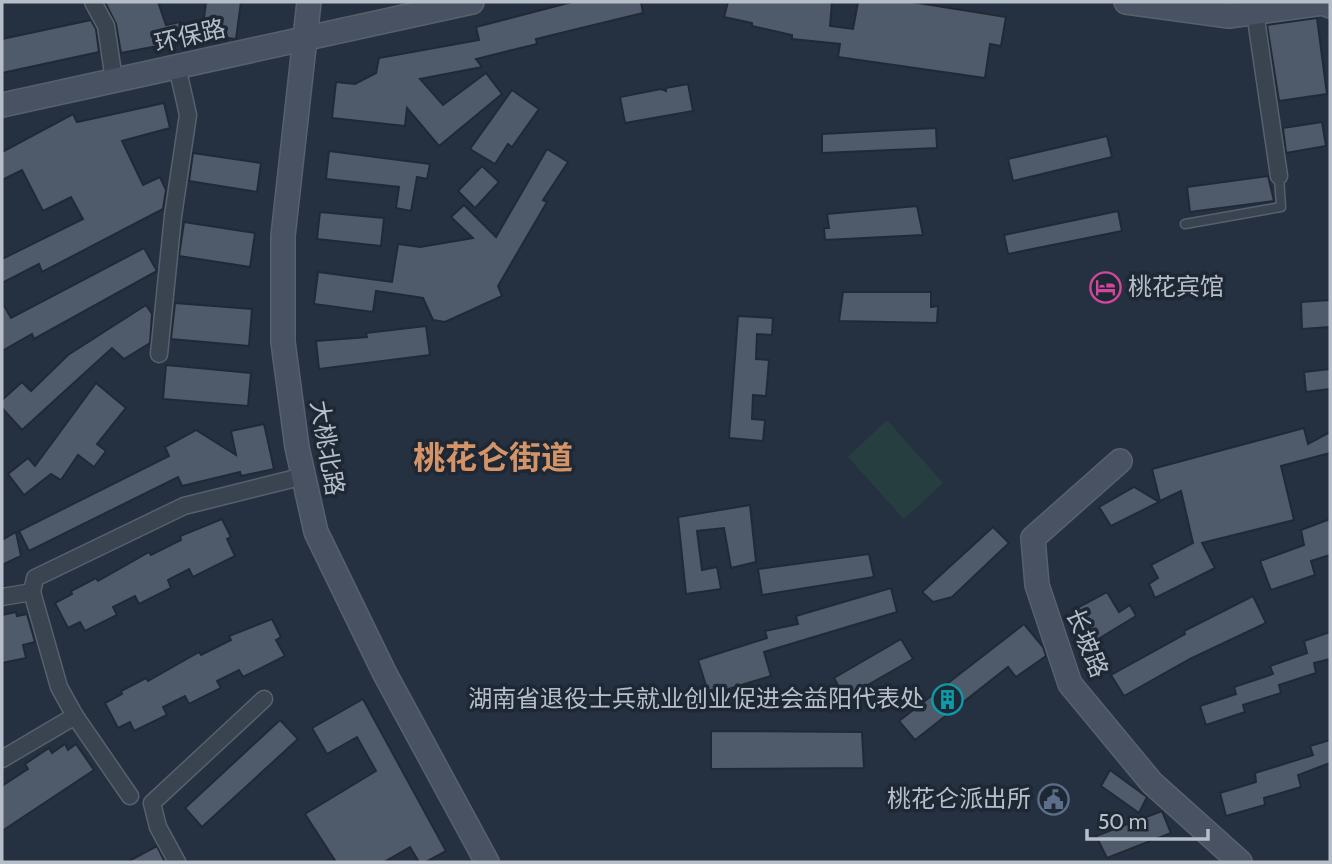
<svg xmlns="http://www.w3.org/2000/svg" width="1332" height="864" viewBox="0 0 1332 864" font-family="Cabin,'Noto Sans SC',sans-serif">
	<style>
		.green { fill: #273e41 }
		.building { fill: #4f5a6b; stroke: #202a37; stroke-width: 2 }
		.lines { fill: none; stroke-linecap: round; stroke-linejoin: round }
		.lane-casing { stroke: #57616d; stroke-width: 11 }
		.street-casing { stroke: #57616d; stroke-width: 19 }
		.secondary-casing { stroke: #57616d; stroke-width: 26 }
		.lane { stroke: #3a4350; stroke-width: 8 }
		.street { stroke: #3a4350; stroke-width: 16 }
		.secondary { stroke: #485262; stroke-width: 23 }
		.labels { text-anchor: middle; stroke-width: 7; stroke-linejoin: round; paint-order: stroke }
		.street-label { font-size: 24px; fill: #b6beca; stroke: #1e2835 }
		.poi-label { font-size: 24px; fill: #b6beca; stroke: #1e2835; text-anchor: end }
		.district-label { font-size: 32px; font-weight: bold; fill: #d49467; stroke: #1e2835 }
	</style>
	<rect width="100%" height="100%" fill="#253140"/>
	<path class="green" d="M887,420L943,483L904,519L848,457Z"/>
	<g class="building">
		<path d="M105,2H158L166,25L180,22L184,41L121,53L116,24Z"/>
		<path d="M206,2H241L236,39L202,35Z"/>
		<path d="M572,2H641L643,13L536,39L537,44L476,59L482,67L420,79L443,105L486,73L502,94L439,146L407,108L405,126L332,118L336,82L355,84L376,73L379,58L479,40L476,27Z"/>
		<path d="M728,2H832L830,26L853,29L858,2H912L1006,17L1001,46L990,44L985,78L838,57L840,44L792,39V35L752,26V23L724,17Z"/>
		<path d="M1317,18L1327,94L1279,101L1267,25Z"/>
		<path d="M91,20L96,29L99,52L2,73V39Z"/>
		<path d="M688,84L693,111L625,123L620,97L661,89L666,91V88Z"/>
		<path d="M512,90L539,109L512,147L508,144L495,164L470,149Z"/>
		<path d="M164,103L170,128L122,141L143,185L160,177L166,190L163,209L42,272L39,264L2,283V259L83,219L71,197L43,211L22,170L2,180V152L73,114L77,122Z"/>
		<path d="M1322,122L1326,146L1286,153L1283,128Z"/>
		<path d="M936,128L937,148L822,153V134Z"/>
		<path d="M1107,136L1112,157L1013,181L1008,159Z"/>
		<path d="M547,149L568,162L543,200L547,202L498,286L502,296L445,322L433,320L423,298L376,291L373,312L314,304L318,272L392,282L398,244L420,247L473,238L451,217L464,205L496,237Z"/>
		<path d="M329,151L430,164L427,179L417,177L411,211L396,208L399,187L326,179Z"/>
		<path d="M193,153L261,163L257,192L189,181Z"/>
		<path d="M482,166L499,182L475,208L458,191Z"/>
		<path d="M1268,176L1274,201L1190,212L1187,187Z"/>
		<path d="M917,206L923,235L825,240L824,228H829L827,214Z"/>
		<path d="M1118,211L1122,231L1008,254L1004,235Z"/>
		<path d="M320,212L384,218L381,246L317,239Z"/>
		<path d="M184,222L255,233L250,267L179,256Z"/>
		<path d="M144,248L157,271L34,339L32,334L2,351V302L11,318Z"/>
		<path d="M843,292H931V307L938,306L937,323L839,321Z"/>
		<path d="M1330,300V327L1302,329L1301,302Z"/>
		<path d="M175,303L252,309L249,346L171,339Z"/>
		<path d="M146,305L152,314L150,343L124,359L112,348L22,430L2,408V400L22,382L31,391L68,355Z"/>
		<path d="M738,316L773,318L772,335L757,334L756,359L769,360L766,396L753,395L752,419L765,420L763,441L729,438Z"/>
		<path d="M426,326L430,355L319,369L316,341L367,337L366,333Z"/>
		<path d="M166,365L251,373L248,406L163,399Z"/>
		<path d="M1330,369V389L1306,392L1304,372Z"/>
		<path d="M96,383L126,408L97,444L106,451L94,467L78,455L61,480L51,474L24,495L8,474L28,458L35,466Z"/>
		<path d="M264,424L274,469L241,476L240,472L182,486L178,477L29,551L19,531L169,456L165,447L196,430L236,455L231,431Z"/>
		<path d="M1304,428L1308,444L1330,432V453L1281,466L1294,520L1202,543L1215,568L1155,598L1149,584L1158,578L1151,565L1193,543L1181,491L1160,501L1152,469Z"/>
		<path d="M1134,487L1159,502L1111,526L1099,507Z"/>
		<path d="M750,505L756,562L731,568L724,528L697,531L702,570L717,567L721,589L686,594L678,517Z"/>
		<path d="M222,519L231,537L227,539L235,556L193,577L189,569L168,580L171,588L139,604L135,596L113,607L117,615L85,631L80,622L68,628L55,603L72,594L71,591L96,578L98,581L149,552L151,555L181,540L180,536Z"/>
		<path d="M1330,519V555L1311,561L1315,575L1271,590L1260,561L1304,545L1301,530Z"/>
		<path d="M993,527L1009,543L952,597L933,602L922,592Z"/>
		<path d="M16,532L21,556L2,565V540Z"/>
		<path d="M869,554L874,577L762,595L758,569Z"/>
		<path d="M891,588L897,612L764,652L771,676L709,695L698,660L767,638L765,631L798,624L796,616Z"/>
		<path d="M1107,592L1119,612L1130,605L1136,616L1085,647L1078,635L1086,629L1075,609Z"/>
		<path d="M1253,596L1266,623L1190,659L1124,696L1111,675L1185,634L1184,631Z"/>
		<path d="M16,612L17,616L27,614L35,642L23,645L26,658L2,663V615Z"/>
		<path d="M272,619L281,637L276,640L285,656L243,677L239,670L217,681L221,688L189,704L185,696L163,707L167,715L134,731L130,722L118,728L105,703L122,694L121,691L146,678L148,681L199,652L201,655L231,640L229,636Z"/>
		<path d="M1024,624L1043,647L1046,656L1016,677L1008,667L915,740L899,721Z"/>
		<path d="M1330,632V659L1314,663L1316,673L1279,685L1281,693L1243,705L1245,712L1206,725L1200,706L1236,694L1234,687L1273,674L1270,666L1307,653L1304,641Z"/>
		<path d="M901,639L913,659L845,698L834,678Z"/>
		<path d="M363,699L446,851L426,862H419L410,847L384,862H336L305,814L376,771L357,737L327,754L312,728Z"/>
		<path d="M280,720L298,739L202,827L185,808Z"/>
		<path d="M711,731L862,732L864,768L711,769Z"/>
		<path d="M1330,740V763L1298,775L1301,787L1264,798L1265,805L1226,816L1220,793L1256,782L1255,773L1313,755L1310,746Z"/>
		<path d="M65,744L68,750L76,744L94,770L2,831V786L28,769L25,764L49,748L52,753Z"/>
		<path d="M1110,770L1147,797L1139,813L1101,786Z"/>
		<path d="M1162,811L1171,833L1107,858L1096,836Z"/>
		<path d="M157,846L165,862H127Z"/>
	</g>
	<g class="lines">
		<defs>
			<path id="lane" d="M1185,224L1281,207L1279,176"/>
			<g id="street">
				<path d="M93,2L106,26L114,80"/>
				<path d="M1255,12L1279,176"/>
				<path d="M159,354L173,216L188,115L177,66"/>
				<path d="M2,597L32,592"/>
				<path d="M2,759L75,716"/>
				<path d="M130,796L75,716L59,687L32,592L35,578L184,506L304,476"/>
				<path d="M177,862L158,827L152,803L264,699"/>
			</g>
			<g id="secondary">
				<path d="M309,2L283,236V342L297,447L316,532L385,674L487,862"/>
				<path d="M1126,2L1229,16L1323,3L1330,6"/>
				<path d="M2,105L472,2"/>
				<path d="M1120,461L1033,538L1037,585L1070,684L1152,783L1240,862"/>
			</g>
		</defs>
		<use href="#lane" class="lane-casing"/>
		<use href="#street" class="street-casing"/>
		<use href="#secondary" class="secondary-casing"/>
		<use href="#lane" class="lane"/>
		<use href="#street" class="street"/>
		<use href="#secondary" class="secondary"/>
	</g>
	<defs>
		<symbol id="hotel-ring" viewBox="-11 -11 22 22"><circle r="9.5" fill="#1e2835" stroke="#d1479c" stroke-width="1.5"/><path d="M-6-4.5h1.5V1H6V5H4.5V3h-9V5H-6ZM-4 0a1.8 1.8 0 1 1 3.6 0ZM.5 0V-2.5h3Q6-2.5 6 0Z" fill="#d1479c"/></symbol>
		<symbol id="building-ring" viewBox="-11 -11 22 22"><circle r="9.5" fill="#1e2835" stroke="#0f9aa8" stroke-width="1.5"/><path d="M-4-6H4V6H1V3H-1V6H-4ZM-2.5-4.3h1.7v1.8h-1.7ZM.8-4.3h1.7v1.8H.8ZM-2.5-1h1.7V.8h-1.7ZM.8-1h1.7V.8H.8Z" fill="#0f9aa8"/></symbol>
		<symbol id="civic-ring" viewBox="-11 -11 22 22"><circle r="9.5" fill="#1e2835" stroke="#5c6f8a" stroke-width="1.5"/><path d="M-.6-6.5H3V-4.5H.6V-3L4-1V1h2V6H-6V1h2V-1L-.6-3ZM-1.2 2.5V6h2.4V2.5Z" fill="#5c6f8a"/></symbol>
	</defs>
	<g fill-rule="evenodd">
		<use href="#hotel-ring" x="1088" y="270" width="35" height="35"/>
		<use href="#building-ring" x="930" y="682" width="35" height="35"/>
		<use href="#civic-ring" x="1036" y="782" width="35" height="35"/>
	</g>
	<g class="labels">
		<g class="street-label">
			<text transform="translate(190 36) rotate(-13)" y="8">环保路</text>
			<text transform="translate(327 448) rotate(80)" y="8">大桃北路</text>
			<text transform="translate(1087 643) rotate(68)" y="8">长坡路</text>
		</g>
		<g class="poi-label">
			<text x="1128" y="295" text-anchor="start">桃花宾馆</text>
			<text x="924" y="707">湖南省退役士兵就业创业促进会益阳代表处</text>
			<text x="1031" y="807">桃花仑派出所</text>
		</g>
		<g class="district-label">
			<text x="493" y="469">桃花仑街道</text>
		</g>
	</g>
	<rect width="1332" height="864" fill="none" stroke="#b6beca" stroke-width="7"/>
	<path d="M1087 829v10h121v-10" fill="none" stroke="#b6beca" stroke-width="3.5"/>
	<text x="1098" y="829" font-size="21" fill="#b6beca" stroke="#1e2835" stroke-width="5" paint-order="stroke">50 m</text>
</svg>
